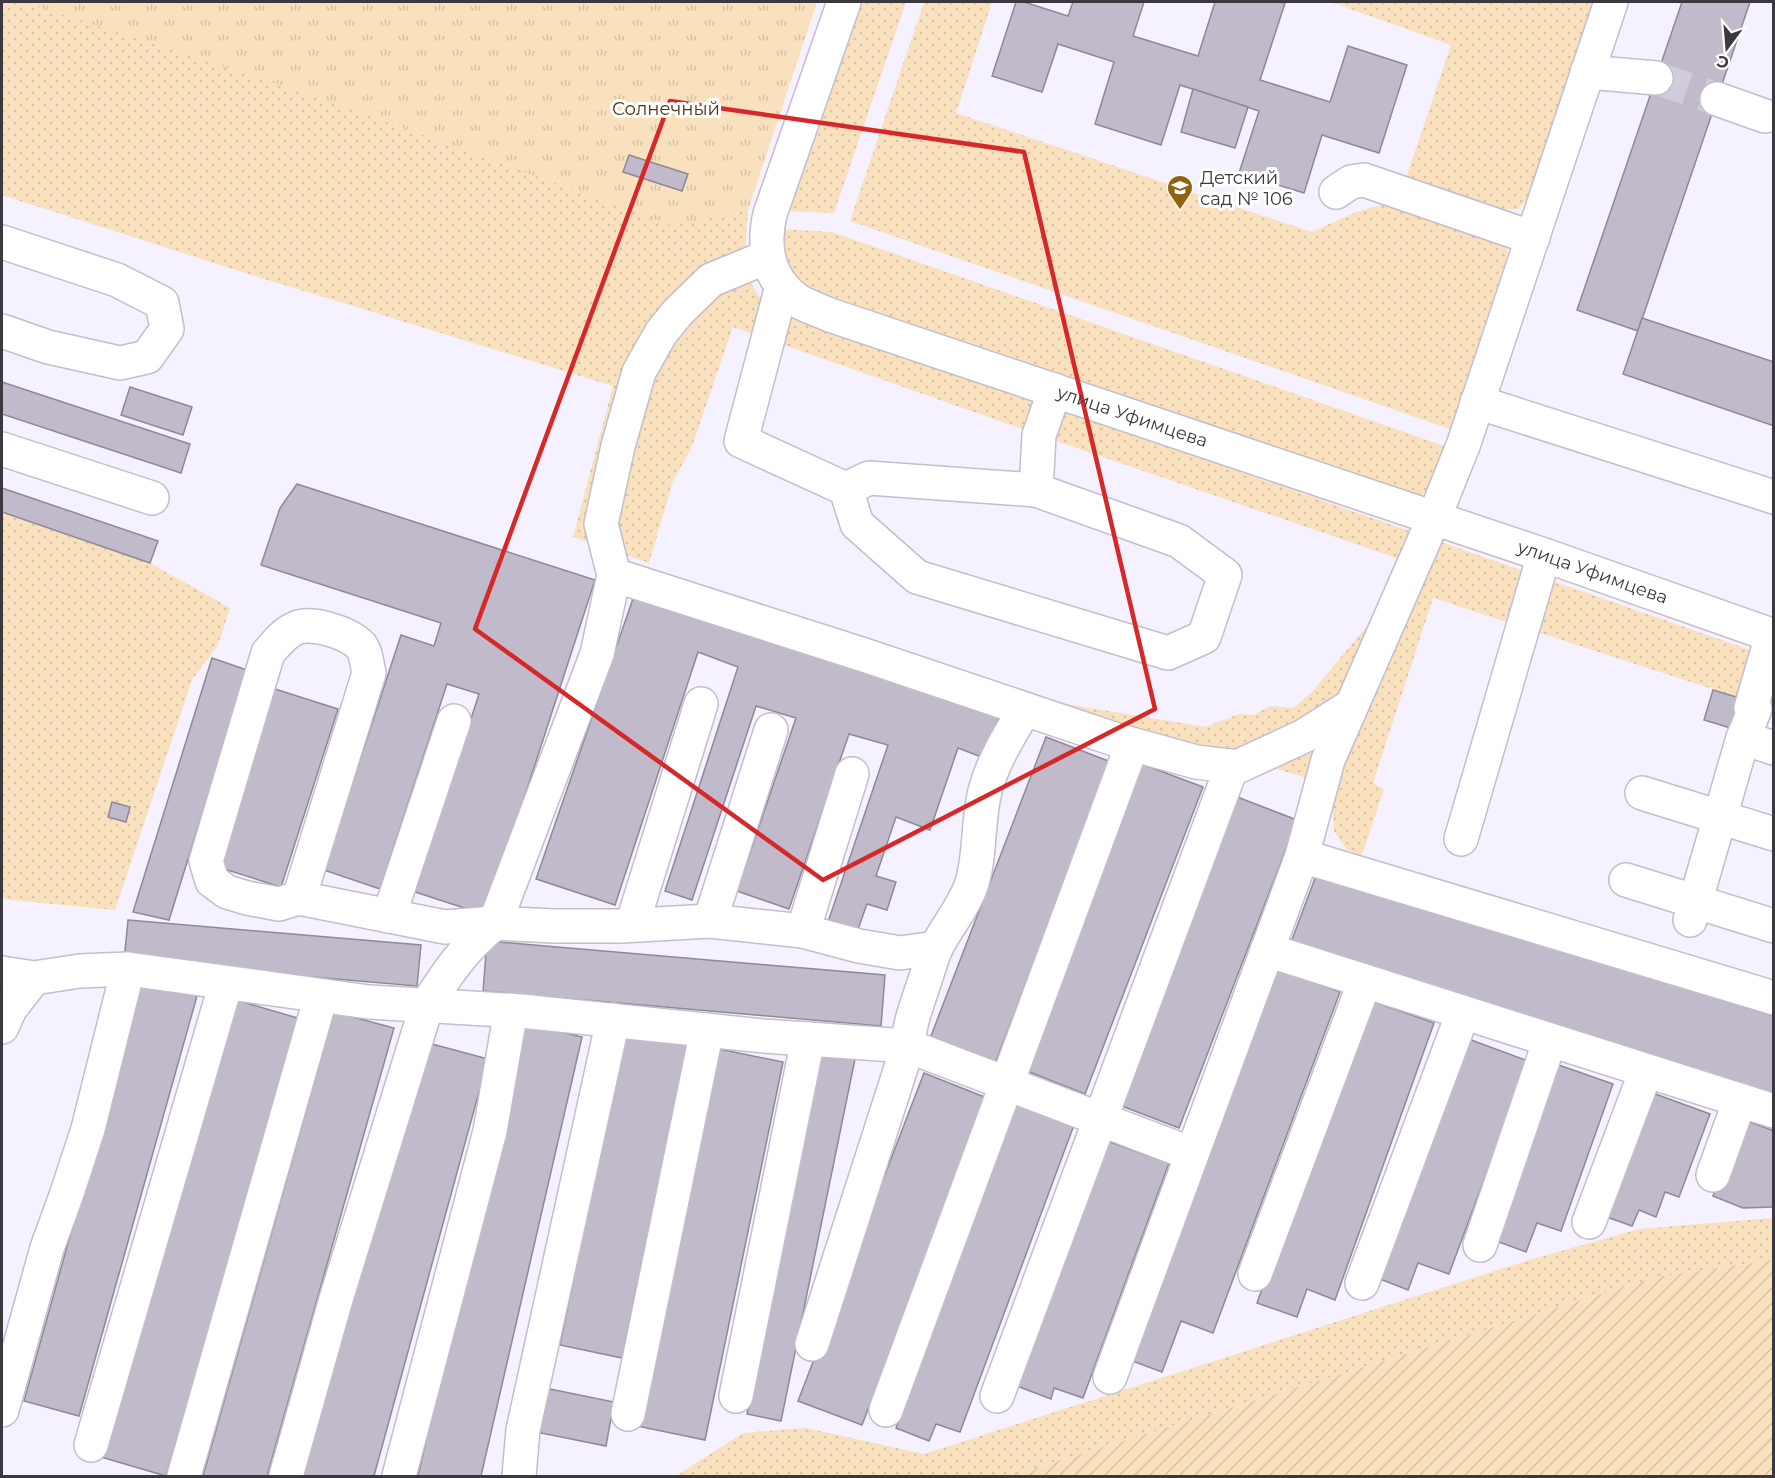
<svg xmlns="http://www.w3.org/2000/svg" width="1775" height="1478" viewBox="0 0 1775 1478" font-family="Montserrat,sans-serif">
	<style>
		.grass { fill: url(#grass-dots) }
		.park { fill: url(#park-tufts) }
		.garden { fill: url(#garden-furrows) }
		.building { fill: #c0baca; stroke: #8e8897; stroke-width: 1.5 }
		.lines { fill: none; stroke-linecap: round; stroke-linejoin: round }
		.minor-tunnel { stroke: #d1ccd9; stroke-width: 33; stroke-dasharray: 33 16; stroke-linecap: butt }
		.minor-casing { stroke: #c3bdcd; stroke-width: 36 }
		.minor { stroke: #fff; stroke-width: 33 }
		.marked { fill: none; stroke: #d62828; stroke-width: 4.5; stroke-linejoin: round }
		.labels { text-anchor: middle; stroke-width: 6; stroke-linejoin: round; paint-order: stroke }
		.park-label { font-size: 18px; fill: #4d3612; stroke: #fff }
		.poi-label { font-size: 18px; fill: #3b393f; stroke: #fff; text-anchor: start }
		.street-label { font-size: 18px; fill: #3b393f; stroke: #fff }
	</style>
	<defs>
		<pattern id="grass-dots" width="8" height="8" patternUnits="userSpaceOnUse" patternTransform="scale(1.5)"><rect width="8" height="8" fill="#f9e1be"/><path d="M2 2h.1M6 6h.1" fill="none" stroke="#d6c2a4" stroke-width="1.8" stroke-linecap="round"/></pattern>
		<pattern id="park-tufts" width="24" height="20" patternUnits="userSpaceOnUse" patternTransform="scale(1.5)"><rect width="24" height="20" fill="#f9e1be"/><path d="M3 7l-1-3M5 7V3M7 7l1-3M15 17l-1-3M17 17v-4M19 17l1-3" fill="none" stroke="#d6c2a4"/></pattern>
		<pattern id="garden-furrows" width="10" height="10" patternUnits="userSpaceOnUse" patternTransform="scale(1.5)"><rect width="10" height="10" fill="#f9e1be"/><path d="M-1 1l2-2M0 10L10 0M9 11l2-2" fill="none" stroke="#d6c2a4"/></pattern>
	</defs>
	<rect width="100%" height="100%" fill="#f6f1ff"/>
	<g class="grass">
		<path d="M2,2H23L748,210C746,237 740,279 763,300C771,307 795,315 806,320L1773,658V715L1751,708L1743,699L1433,598L1373,783L1384,789L1362,855L1347,850L1334,831L1331,785L1047,701L1206,727L1239,714L1254,715L1270,706L1293,708L1312,692L1376,615L1399,559L1039,435L733,327L691,449L673,481L649,563L573,537L613,386L242,272L2,195Z"/>
		<path d="M856,2H906L834,213L784,211Z"/>
		<path d="M924,2H992L956,113L1312,232L1356,212L1395,201L1506,243L1508,253L1450,429L850,221Z"/>
		<path d="M1331,2H1594L1528,199L1518,209L1502,210L1406,178L1451,45Z"/>
		<path d="M780,229L832,232L1447,447L1428,490L1420,496L1408,498L800,285L786,265Z"/>
		<path d="M2,512L150,563L230,608L218,645L192,680L115,910L2,899Z"/>
		<path d="M1773,1218V1260L1657,1277L1009,1476H676L743,1433L806,1428L924,1454L1529,1260L1639,1229Z"/>
	</g>
	<path class="park" d="M23,2H817L748,210L673,226L318,97Z"/>
	<path class="garden" d="M1773,1260V1476H1009L1657,1277Z"/>
	<g class="building">
		<path d="M1016,2H1024L1068,16L1073,2H1144L1133,36L1198,56L1215,2H1279L1285,3L1260,80L1330,102L1348,46L1407,65L1379,153L1322,135L1304,193L1239,173L1259,111L1180,85L1161,145L1095,124L1114,62L1058,44L1042,92L992,76Z"/>
		<path d="M1682,2H1750L1638,331L1577,310Z"/>
		<path d="M1193,89L1248,107L1235,148L1181,132Z"/>
		<path d="M629,155L688,174L682,191L623,172Z"/>
		<path d="M1642,318L1774,362V426L1623,374Z"/>
		<path d="M2,382L190,444L181,473L2,414Z"/>
		<path d="M130,387L192,407L183,435L121,415Z"/>
		<path d="M297,484L595,580L486,915L415,892L479,694L447,684L380,889L324,870L401,635L434,646L441,623L261,565L280,508Z"/>
		<path d="M2,488L158,541L150,563L2,512Z"/>
		<path d="M636,590L999,718L984,758L958,748L930,830L896,817L876,876L896,882L887,910L867,904L857,932L828,922L888,745L849,734L789,909L737,891L796,718L756,706L692,900L665,891L738,667L698,652L615,905L536,879Z"/>
		<path d="M212,658L247,670L169,920L133,912Z"/>
		<path d="M275,689L338,709L281,887L218,867Z"/>
		<path d="M1713,690L1743,699L1734,729L1704,720Z"/>
		<path d="M1046,737L1111,762L994,1066L929,1041Z"/>
		<path d="M1139,763L1203,787L1085,1094L1022,1069Z"/>
		<path d="M1232,795L1297,820L1179,1128L1114,1103Z"/>
		<path d="M112,802L130,807L126,822L108,817Z"/>
		<path d="M1317,873L1774,1016V1100L1290,945Z"/>
		<path d="M128,920L421,945L417,986L124,961Z"/>
		<path d="M487,941L885,975L881,1026L483,991Z"/>
		<path d="M1275,968L1340,992L1213,1333L1181,1321L1162,1372L1130,1360Z"/>
		<path d="M141,981L197,996L79,1416L24,1401Z"/>
		<path d="M1366,999L1434,1023L1335,1300L1307,1289L1297,1317L1257,1303Z"/>
		<path d="M236,1000L301,1019L166,1476L101,1457Z"/>
		<path d="M334,1012L394,1028L267,1476H203Z"/>
		<path d="M522,1023L582,1037L481,1476H418Z"/>
		<path d="M624,1031L687,1044L622,1358L560,1345Z"/>
		<path d="M1463,1037L1528,1061L1449,1274L1418,1263L1408,1290L1375,1277Z"/>
		<path d="M421,1041L488,1059L374,1476H302Z"/>
		<path d="M714,1048L783,1062L705,1440L637,1426Z"/>
		<path d="M821,1052L855,1059L781,1421L747,1414Z"/>
		<path d="M1553,1063L1613,1084L1561,1231L1537,1223L1526,1252L1491,1239Z"/>
		<path d="M924,1073L987,1098L862,1425L798,1401Z"/>
		<path d="M1650,1092L1710,1114L1679,1197L1665,1192L1656,1217L1639,1210L1632,1226L1604,1216Z"/>
		<path d="M1017,1104L1074,1125L960,1432L936,1424L929,1441L896,1428Z"/>
		<path d="M1742,1119L1774,1131V1207L1743,1208L1713,1196Z"/>
		<path d="M1107,1141L1169,1163L1083,1398L1054,1388L1051,1399L1017,1386Z"/>
		<path d="M545,1388L614,1402L606,1446L536,1432Z"/>
	</g>
	<g class="lines">
		<path class="minor-tunnel" d="M1656,78L1717,99"/>
		<defs>
			<g id="minor">
				<path id="s1" d="M844,2L770,214C762,249 768,281 800,302C809,307 821,311 830,315L1544,555L1774,636"/>
				<path d="M1587,72L1656,78"/>
				<path d="M1717,99L1765,116"/>
				<path d="M1336,192L1351,182L1364,180L1533,238"/>
				<path d="M2,242L117,280L162,303L167,329L147,357L120,363L48,347L2,331"/>
				<path d="M782,286L741,441L846,489L857,524L917,577L1168,653L1204,637L1225,575L1179,541L1036,490L1039,435L1055,390"/>
				<path d="M1477,402L1774,497"/>
				<path d="M2,449L152,498"/>
				<path d="M846,489L869,478L1036,490"/>
				<path d="M614,575L864,655L1117,740L1196,762L1237,767L1304,736L1351,706"/>
				<path d="M1743,738L1774,748"/>
				<path d="M1642,793L1774,834"/>
				<path d="M1461,839L1544,555"/>
				<path d="M1302,856L1774,998"/>
				<path d="M1626,880L1774,926"/>
				<path d="M299,898L369,673C367,665 366,652 361,646C349,633 312,621 296,628C284,633 276,644 268,653L206,861L212,881L227,892L247,898L279,904L299,898L445,927L495,923L554,926H621L710,921L803,931L859,946L900,953L936,948"/>
				<path d="M389,916L454,721"/>
				<path d="M1690,920L1743,738L1755,709L1751,708L1772,635"/>
				<path d="M710,921L771,730"/>
				<path d="M632,925L701,704"/>
				<path d="M803,931L852,774"/>
				<path d="M1267,950L1774,1111"/>
				<path d="M2,973L34,978L80,971L128,969L369,1002L521,1011L764,1036L908,1046L1192,1154"/>
				<path d="M2,1027L10,1009L34,978"/>
				<path d="M1713,1175L1740,1100"/>
				<path d="M1589,1222L1646,1071"/>
				<path d="M1480,1245L1550,1040"/>
				<path d="M1255,1274L1365,981"/>
				<path d="M1362,1283L1463,1013"/>
				<path d="M812,1344L908,1046C909,1023 918,1002 925,980C929,969 932,956 937,946C948,925 963,908 971,886C981,856 977,823 985,791C993,761 1009,736 1025,709"/>
				<path d="M1110,1377L1302,856L1328,760L1434,518L1464,443L1611,2"/>
				<path d="M736,1396L808,1039"/>
				<path d="M997,1396L1232,766"/>
				<path d="M2,1410L47,1248L66,1196L88,1129L128,969"/>
				<path d="M886,1410L1132,745"/>
				<path d="M628,1414L707,1030"/>
				<path d="M91,1445L226,983"/>
				<path d="M184,1476L321,996"/>
				<path d="M286,1476L336,1299L427,1005C448,972 464,948 495,923L597,654L614,575L601,524L618,446L639,372L661,333L678,312L711,280L767,257"/>
				<path d="M399,1476L490,1131L511,1010"/>
				<path d="M519,1476L523,1430L613,1020"/>
			</g>
		</defs>
		<use href="#minor" class="minor-casing"/>
		<use href="#minor" class="minor"/>
	</g>
	<path class="marked" d="M670,101L1024,152L1155,709L823,880L475,629Z"/>
	<defs>
		<symbol id="school-pin" viewBox="-11 -11 22 30"><path d="M0 17L-7.5 6A9.5 9.5 0 1 1 7.5 6Z" fill="#91630e" stroke="#fff"/><path d="M0-5L7-2L0 1L-7-2ZM-4 1L0 2.5L4 1V4Q0 6-4 4Z" fill="#fff"/></symbol>
	</defs>
	<g fill-rule="evenodd">
		<use href="#school-pin" x="1165" y="173" width="30" height="40"/>
	</g>
	<g class="labels">
		<g class="park-label">
			<text x="666" y="115">Солнечный</text>
		</g>
		<g class="poi-label">
			<text x="1200" y="184">Детский<tspan x="1200" dy="21">сад № 106</tspan></text>
		</g>
		<g class="street-label">
			<text dy="6" stroke="none"><textPath href="#s1" startOffset="676">улица Уфимцева</textPath></text>
			<text dy="6" stroke="none"><textPath href="#s1" startOffset="1162">улица Уфимцева</textPath></text>
		</g>
	</g>
	<rect width="1775" height="1478" fill="none" stroke="#3b393f" stroke-width="6"/>
	<g transform="translate(1727 48) rotate(196)" stroke="#ffffff" stroke-width="4.5" paint-order="stroke">
	<path d="M0-4.5L10 22L0 15L-10 22Z" fill="#3b393f"/>
	<text y="-9" font-size="16" font-weight="bold" text-anchor="middle" fill="#3b393f">С</text>
	</g>
</svg>
